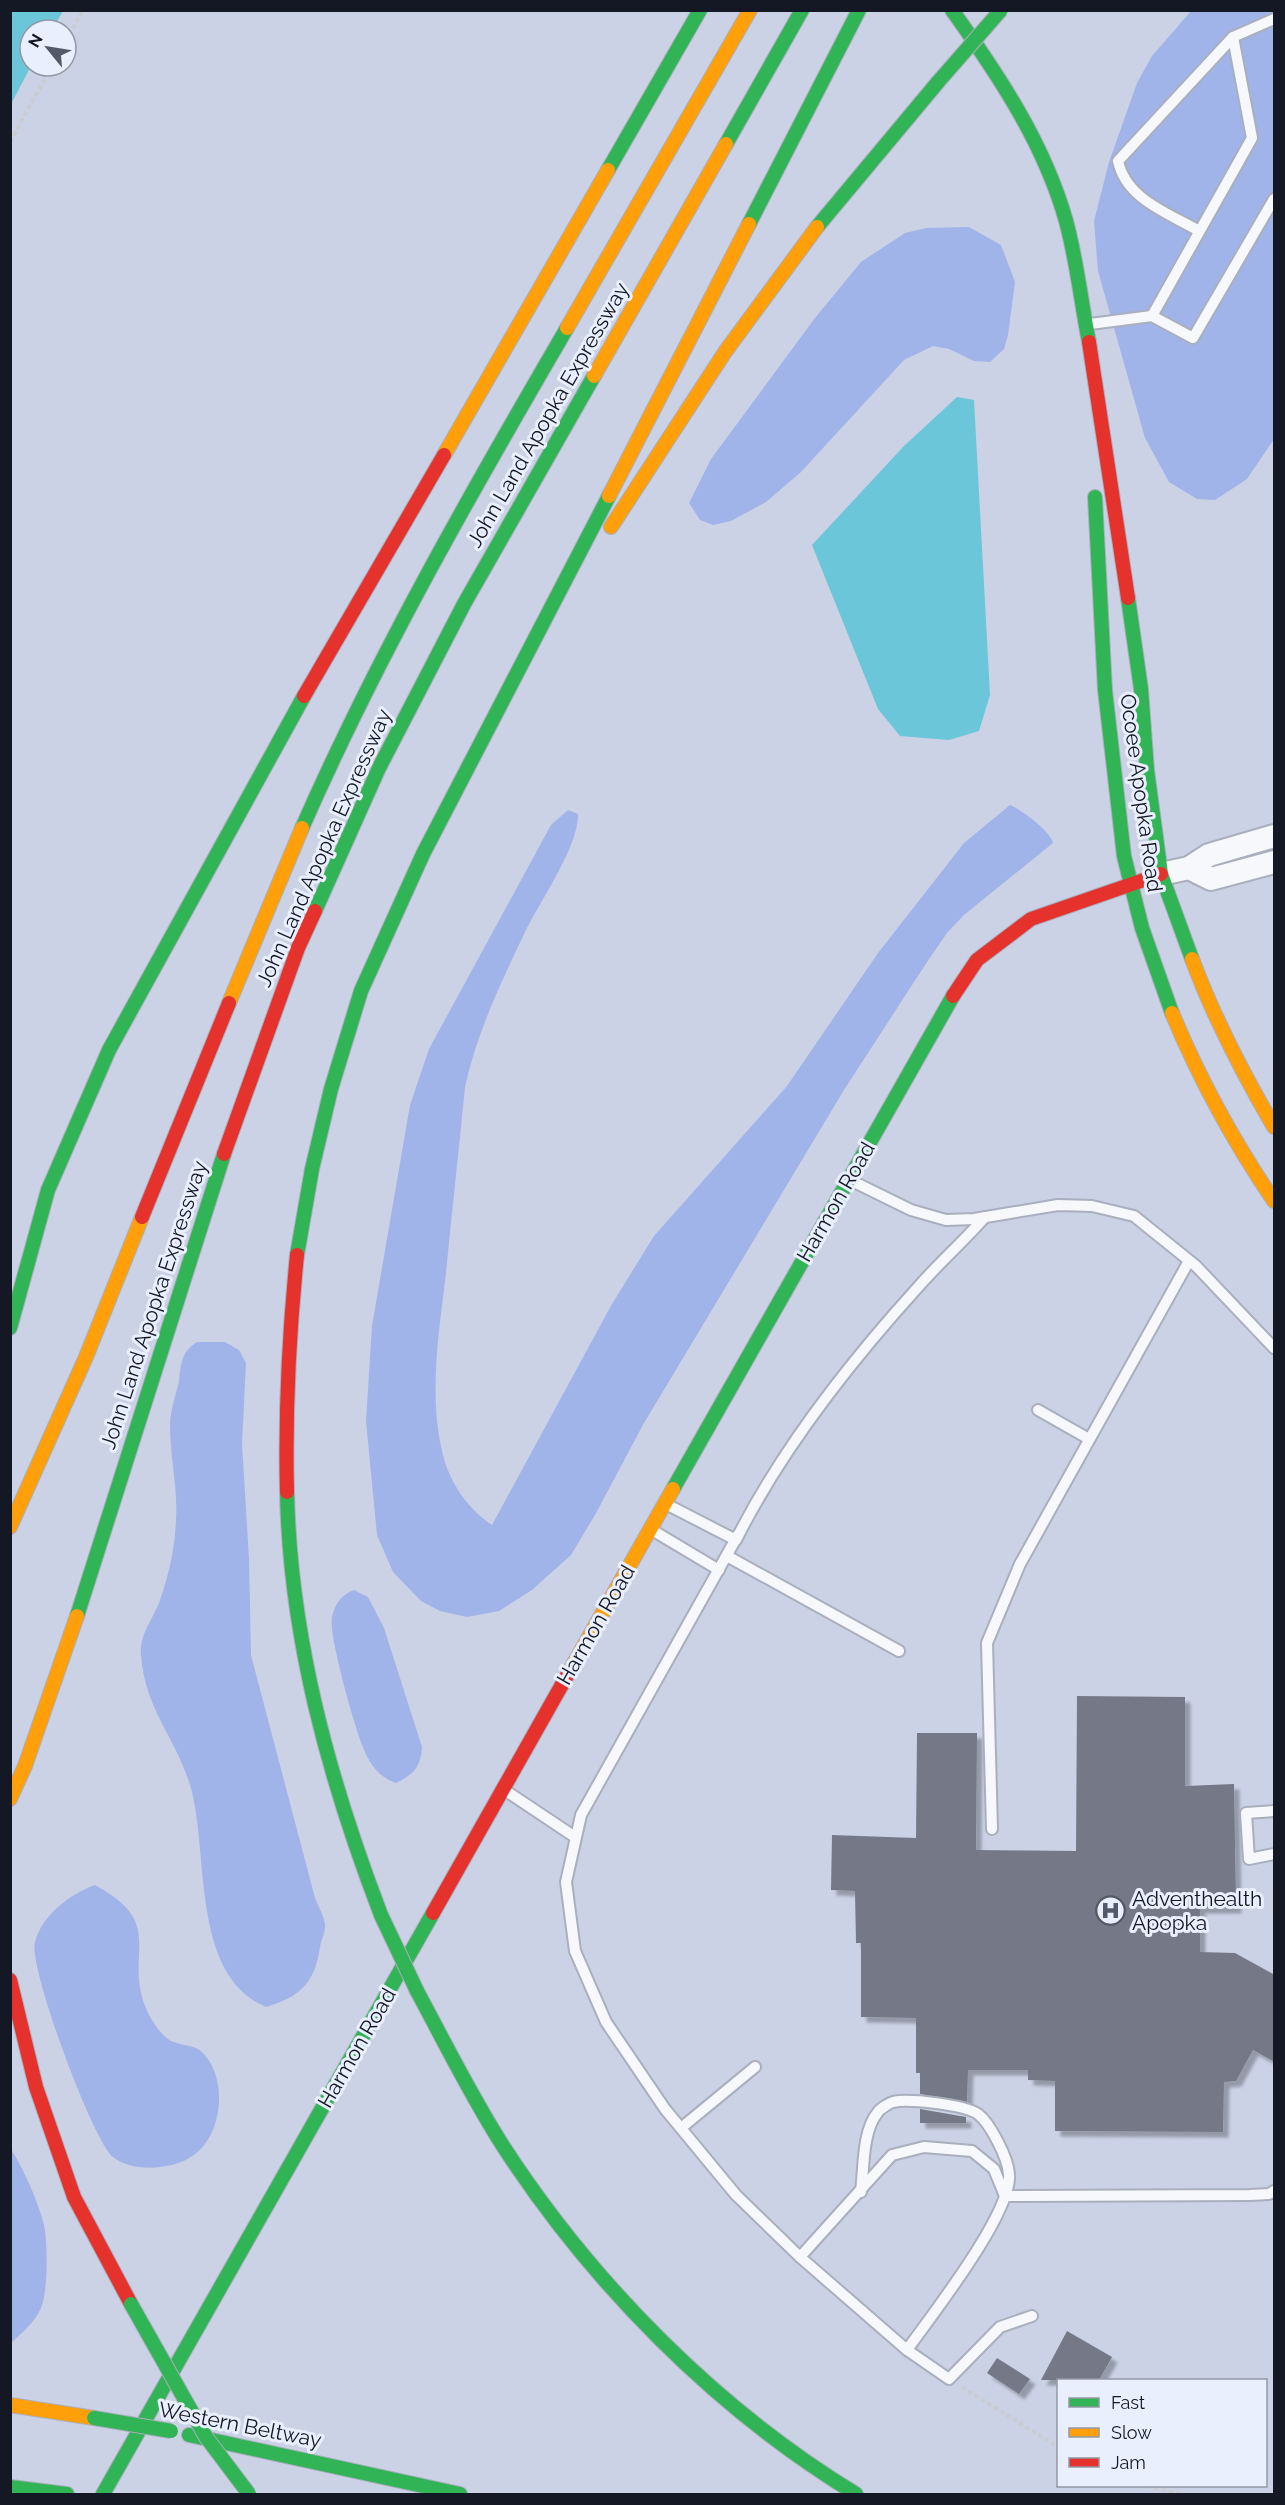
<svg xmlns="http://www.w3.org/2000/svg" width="1285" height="2505" viewBox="0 0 1285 2505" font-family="Raleway,sans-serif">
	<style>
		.green { fill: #a1b4e9 }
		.water { fill: #6ac6d8 }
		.building { fill: #757987; filter: url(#shadow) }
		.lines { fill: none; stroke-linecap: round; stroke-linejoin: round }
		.lane-casing { stroke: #aaafbe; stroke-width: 14 }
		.street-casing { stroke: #aaafbe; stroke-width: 26 }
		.fast-casing { stroke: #aaafbe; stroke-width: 16 }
		.slow-casing { stroke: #aaafbe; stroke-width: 16 }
		.jam-casing { stroke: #aaafbe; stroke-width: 16 }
		.path { stroke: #caccd1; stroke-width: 4; stroke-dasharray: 4.5 3; stroke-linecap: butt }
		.lane { stroke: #f7f8fb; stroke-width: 10 }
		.street { stroke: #f7f8fb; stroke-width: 22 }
		.fast { stroke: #30b455; stroke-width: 14 }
		.slow { stroke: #ff9f0a; stroke-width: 14 }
		.jam { stroke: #e5322d; stroke-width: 14 }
		.fast-bridge-casing { stroke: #aaafbe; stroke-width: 16; stroke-linecap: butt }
		.fast-bridge { stroke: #30b455; stroke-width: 14 }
		.labels { text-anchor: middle; stroke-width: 6; stroke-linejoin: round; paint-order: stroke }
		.street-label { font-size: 21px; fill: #131824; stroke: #e9effd }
		.poi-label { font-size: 21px; fill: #131824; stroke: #e9effd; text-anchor: start }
	</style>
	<defs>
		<filter id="shadow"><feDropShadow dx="5.5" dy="5.5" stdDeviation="1.5" flood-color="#0004"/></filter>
	</defs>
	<rect width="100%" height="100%" fill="#cbd2e5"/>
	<g class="green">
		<path d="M1191,11H1274V439L1247,479L1215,500L1197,499L1169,482L1145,438L1098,271L1094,221L1109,162L1137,83L1152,56Z"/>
		<path d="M969,227L1001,245L1015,282L1008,335L1004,349L990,362L974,361L949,349L933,346L904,360L801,472L766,502L731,521L713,525L700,520L689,503L711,459L815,318L861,262L905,233L926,228Z"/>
		<path d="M1010,805C1022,810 1051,832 1053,843L964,915L947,933L927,962L844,1090L644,1423L595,1515L571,1555L532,1590L499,1611L467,1617L440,1611L421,1601L393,1572L377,1535L366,1421L372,1326L410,1105L429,1049L551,825L568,810L578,814C579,845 541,900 526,930C502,980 477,1032 465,1087C459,1149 452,1211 446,1273C439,1333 428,1396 443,1455C450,1483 468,1509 492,1525L612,1304L654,1236L787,1086L878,953L964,843Z"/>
		<path d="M197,1342H225L239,1350L246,1363L242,1443L249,1559L251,1655L315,1898C318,1906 324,1916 325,1924C326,1931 321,1940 320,1947C315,1983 300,1997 266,2007C189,1974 210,1851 190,1785C176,1738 145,1710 141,1655C139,1634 154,1618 160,1600C169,1574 175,1548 176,1520C178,1488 170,1457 170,1425C170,1411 176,1395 179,1381C181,1364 181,1352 197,1342Z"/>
		<path d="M354,1590L368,1597L384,1628L422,1747C421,1767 413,1775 396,1783C380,1778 369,1764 363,1747C355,1728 328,1634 332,1617C335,1604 341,1595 354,1590Z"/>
		<path d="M95,1885C168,1924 123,1954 146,2008C150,2019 163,2039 174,2042C183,2046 196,2045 203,2053C228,2079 223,2134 194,2155C174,2170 132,2173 113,2157C93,2141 28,1967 35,1942C42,1915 70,1894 95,1885Z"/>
		<path d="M11,2149C24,2170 38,2201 44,2225C48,2244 48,2291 41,2308C35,2322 22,2333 11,2343Z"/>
	</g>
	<g class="water">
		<path d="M11,10L63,11L52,30H30L31,66L11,104Z"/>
		<path d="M957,397L974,400L990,695L979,731L949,740L900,736L878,709L812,545L904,446Z"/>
	</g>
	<g class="building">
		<path d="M1077,1696L1185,1697V1786L1234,1784L1236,1908H1200V1952L1235,1953L1275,1975V2062L1253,2050L1236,2081L1224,2082L1223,2132L1055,2131V2081L1028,2080V2070H968L967,2102L920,2094V2073H916V2018L861,2017V1943H856L855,1891L831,1890L832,1835L916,1838L917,1733H977L976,1850L1076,1851Z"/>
		<path d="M920,2109L966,2117V2123H920Z"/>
		<path d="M1067,2331L1112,2357L1099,2380H1041Z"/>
		<path d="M997,2358L1030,2379L1019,2394L987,2373Z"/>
	</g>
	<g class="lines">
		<defs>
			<g id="lane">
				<path d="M1199,231C1168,213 1126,199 1118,161L1233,37"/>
				<path d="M1152,316L1252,138L1233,37L1274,19"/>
				<path d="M1090,324L1152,316L1193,338L1274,199"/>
				<path d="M852,1181L911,1210L946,1220L974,1219L1058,1205L1092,1206L1134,1216L1196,1266L1274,1348"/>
				<path d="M1038,1410L1089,1439"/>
				<path d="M666,1504L736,1540C782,1448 850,1362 919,1286C940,1262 964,1241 985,1217"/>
				<path d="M652,1530L719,1570"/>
				<path d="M738,1535L581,1815L566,1882L575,1951L606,2022L665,2109L736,2195L800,2257L907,2350L949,2379L1000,2327L1032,2316"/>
				<path d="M727,1556L899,1651"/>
				<path d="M506,1791L575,1837"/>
				<path d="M1274,1811L1246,1813L1249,1859L1274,1854"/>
				<path d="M992,1829L987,1643L1020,1564L1189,1261"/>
				<path d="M681,2128L755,2067"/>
				<path d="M861,2192C864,2168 862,2131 878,2112C880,2109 889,2103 893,2102C908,2098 965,2105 978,2114C990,2123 1008,2158 1009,2174C1013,2212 931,2316 907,2350"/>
				<path d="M1005,2196L1250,2195L1269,2194L1274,2191"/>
				<path d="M800,2257L892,2155L924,2147L972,2151L994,2169L1005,2196"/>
			</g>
			<g id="street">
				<path d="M1189,868L1211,879L1274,862"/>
				<path d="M1161,874L1189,868L1209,855L1274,836"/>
			</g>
			<g id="fast">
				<path d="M952,10C999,76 1044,143 1066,221C1077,261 1081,302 1089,342"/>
				<path d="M726,144L802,10"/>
				<path d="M608,170L700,10"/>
				<path d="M749,224L859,10"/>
				<path d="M817,227L938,82"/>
				<path d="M1095,497L1105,690L1124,856L1142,928L1172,1013"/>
				<path d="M1128,598L1141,689L1147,770L1161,874L1192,959"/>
				<path d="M302,828C378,655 472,491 567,328"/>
				<path d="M315,911L379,768L464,604L594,376"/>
				<path d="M297,1255L312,1169L331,1089L361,991L423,854L609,496"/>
				<path d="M10,1328L48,1190L109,1050L304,696"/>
				<path d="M673,1489L953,996"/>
				<path d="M287,1492C290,1638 329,1779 381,1915"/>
				<path d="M77,1616L224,1154"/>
				<path d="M417,1991C445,2043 471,2096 503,2146C592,2283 716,2409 856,2494"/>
				<path d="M189,2435L460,2494"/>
				<path d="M10,2487L67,2494"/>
				<path d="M103,2494L433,1913"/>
			</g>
			<g id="slow">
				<path d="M567,328L750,10"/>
				<path d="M594,376L726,144"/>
				<path d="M444,455L608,170"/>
				<path d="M609,496L749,224"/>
				<path d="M611,527L725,352L817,227"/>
				<path d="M1192,959C1214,1018 1242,1072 1274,1127"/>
				<path d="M229,1003L302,828"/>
				<path d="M1172,1013C1200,1080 1233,1141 1274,1201"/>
				<path d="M10,1527L86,1357L142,1217"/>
				<path d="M568,1674L673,1489"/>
				<path d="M10,1799L25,1766L77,1616"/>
				<path d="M10,2405L94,2418"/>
			</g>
			<g id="jam">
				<path d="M1089,342L1128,598"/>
				<path d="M304,696L444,455"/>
				<path d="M953,996L977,960L1031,919L1161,874"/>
				<path d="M224,1154L298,948L315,911"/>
				<path d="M142,1217L229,1003"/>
				<path d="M287,1492C285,1412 289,1334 297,1255"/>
				<path d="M433,1913L568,1674"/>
				<path d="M10,1980L36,2087L74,2197L131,2304"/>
			</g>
		</defs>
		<use href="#lane" class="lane-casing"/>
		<use href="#street" class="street-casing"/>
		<use href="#fast" class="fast-casing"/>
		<use href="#slow" class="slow-casing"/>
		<use href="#jam" class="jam-casing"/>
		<g class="path">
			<path d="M66,42L83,10"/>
			<path d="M10,142L52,66"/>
			<path d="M962,2387L1058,2447"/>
			<path d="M1147,2486L1180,2494"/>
		</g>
		<use href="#lane" class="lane"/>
		<use href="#street" class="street"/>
		<use href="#fast" class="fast"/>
		<use href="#slow" class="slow"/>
		<use href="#jam" class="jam"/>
		<defs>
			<g id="fast-bridge">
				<path d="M938,82L1001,10"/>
				<path d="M381,1915L417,1991"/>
				<path d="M131,2304L206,2437L249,2494"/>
				<path d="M94,2418L171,2431"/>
			</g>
		</defs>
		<use href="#fast-bridge" class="fast-bridge-casing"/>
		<use href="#fast-bridge" class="fast-bridge"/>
	</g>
	<defs>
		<symbol id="hospital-ring" viewBox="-11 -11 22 22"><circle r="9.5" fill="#e9effd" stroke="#535968" stroke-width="1.5"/><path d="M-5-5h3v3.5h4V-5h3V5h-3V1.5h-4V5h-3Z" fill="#535968"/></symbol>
	</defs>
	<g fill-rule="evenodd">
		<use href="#hospital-ring" x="1094" y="1894" width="33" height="33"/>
	</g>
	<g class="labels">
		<g class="street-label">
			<text transform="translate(548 415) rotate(-60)" y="7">John Land Apopka Expressway</text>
			<text transform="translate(1141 793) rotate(82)" y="7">Ocoee Apopka Road</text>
			<text transform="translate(324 848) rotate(-66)" y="7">John Land Apopka Expressway</text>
			<text transform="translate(836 1202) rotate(-60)" y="7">Harmon Road</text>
			<text transform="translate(154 1305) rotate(-72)" y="7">John Land Apopka Expressway</text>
			<text transform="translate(596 1625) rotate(-60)" y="7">Harmon Road</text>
			<text transform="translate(357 2048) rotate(-60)" y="7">Harmon Road</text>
			<text transform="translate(240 2425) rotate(11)" y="7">Western Beltway</text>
		</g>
		<g class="poi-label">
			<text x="1132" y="1906">Adventhealth<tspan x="1132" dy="24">Apopka</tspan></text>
		</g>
	</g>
	<rect width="1285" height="2505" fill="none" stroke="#131824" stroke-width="24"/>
	<rect x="1057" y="2379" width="210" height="108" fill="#e9effd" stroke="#9399a6" stroke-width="1.5"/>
	<rect x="1069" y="2398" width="30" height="9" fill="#30b455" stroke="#9399a6" stroke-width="1.5"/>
	<text x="1111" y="2409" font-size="18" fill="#131824">Fast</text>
	<rect x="1069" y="2428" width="30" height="9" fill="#ff9f0a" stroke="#9399a6" stroke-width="1.5"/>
	<text x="1111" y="2439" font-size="18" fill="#131824">Slow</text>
	<rect x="1069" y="2458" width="30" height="9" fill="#e5322d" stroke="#9399a6" stroke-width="1.5"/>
	<text x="1111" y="2469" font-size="18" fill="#131824">Jam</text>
	<g transform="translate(48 48) rotate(300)"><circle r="28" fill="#e9effd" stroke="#9399a6" stroke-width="1.5"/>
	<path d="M0-4.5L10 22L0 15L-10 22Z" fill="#535968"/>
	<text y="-9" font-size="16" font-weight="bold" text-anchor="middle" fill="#131824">N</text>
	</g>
</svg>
